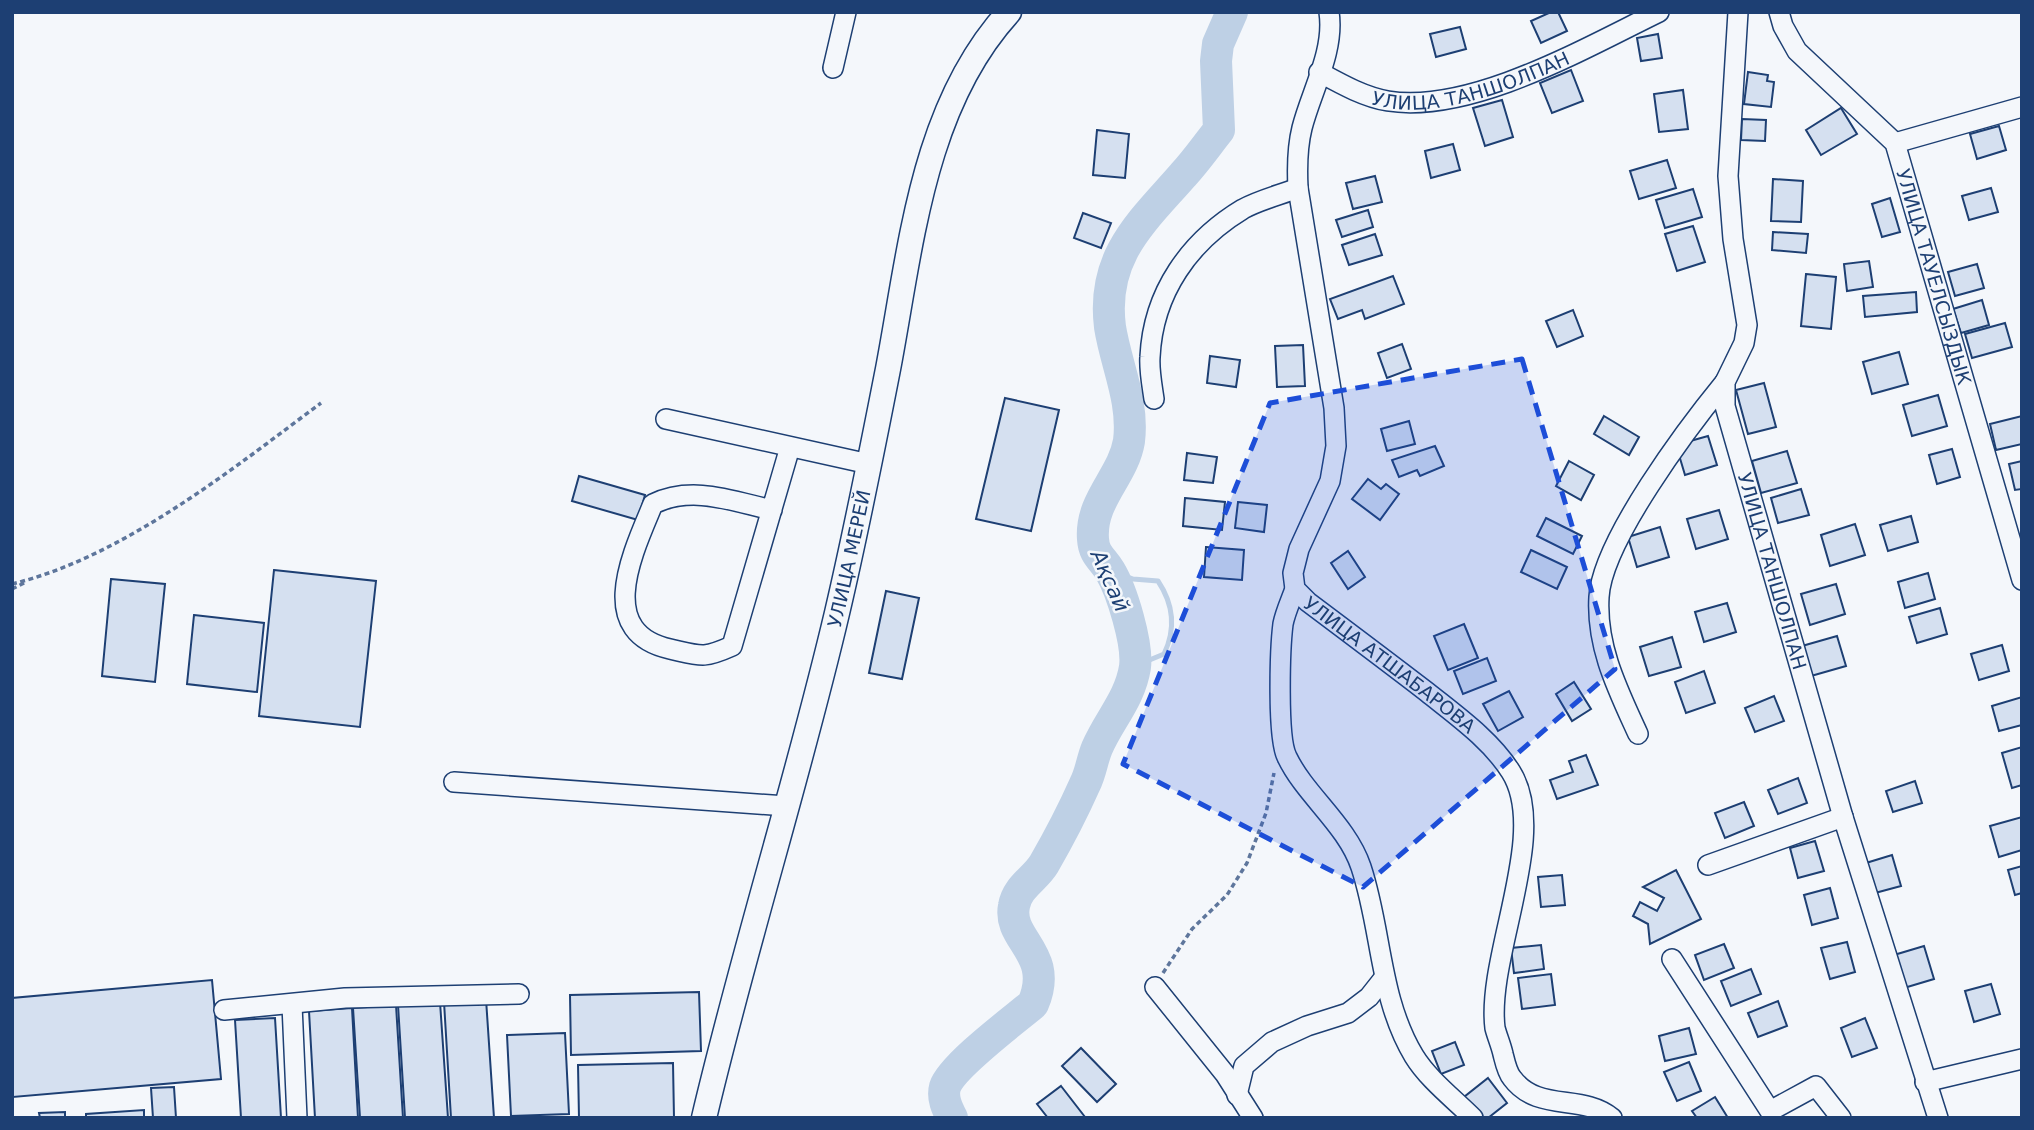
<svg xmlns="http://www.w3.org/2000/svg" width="2034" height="1130" viewBox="0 0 2034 1130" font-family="'DejaVu Sans',sans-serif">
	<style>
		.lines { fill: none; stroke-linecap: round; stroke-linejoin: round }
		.stream { stroke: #bed0e5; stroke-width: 5 }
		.river { stroke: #bed0e5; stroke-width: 32 }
		.building { fill: #d5e0f0; stroke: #1d3f73; stroke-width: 2 }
		.minor-casing { stroke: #1d3f73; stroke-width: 22 }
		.major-casing { stroke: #1d3f73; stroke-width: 27 }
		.path { stroke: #5e769c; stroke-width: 3.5; stroke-dasharray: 5 3.5; stroke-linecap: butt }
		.minor { stroke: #f4f7fb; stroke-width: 19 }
		.major { stroke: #f4f7fb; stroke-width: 24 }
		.marked { fill: #1d4ed8; fill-opacity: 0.2; stroke: #1d4ed8; stroke-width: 5; stroke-dasharray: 14 9; stroke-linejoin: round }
		.labels { text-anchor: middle; stroke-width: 5; stroke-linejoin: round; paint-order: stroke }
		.street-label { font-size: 19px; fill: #1d3f73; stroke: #f4f7fb }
		.water-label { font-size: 21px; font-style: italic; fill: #1d3f73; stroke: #f4f7fb }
	</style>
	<rect width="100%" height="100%" fill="#f4f7fb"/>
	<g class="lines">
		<path class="stream" d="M1109,570L1133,579L1158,581C1174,605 1176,629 1164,654L1135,666"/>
		<path class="river" d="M952,1118C947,1108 942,1098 945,1087C952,1066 1014,1020 1033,1004C1055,953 1007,940 1014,906C1017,887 1035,879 1044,864C1059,838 1073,811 1085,784C1091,772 1092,760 1097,748C1109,720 1130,699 1135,667C1138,644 1122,591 1110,571C1102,558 1094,555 1093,539C1090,500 1123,477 1129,441C1134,401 1116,365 1110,327C1101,256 1142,222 1183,175C1196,161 1207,145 1219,130L1216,61L1218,44L1232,12"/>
	</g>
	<g class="building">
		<path d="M1551,12H1558L1567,31L1541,43L1531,21Z"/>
		<path d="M1460,27L1466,49L1436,57L1430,34Z"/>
		<path d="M1658,34L1662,58L1641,61L1637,38Z"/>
		<path d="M1571,70L1583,101L1552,113L1540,83Z"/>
		<path d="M1748,72L1768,75L1767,81L1774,82L1771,107L1744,104Z"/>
		<path d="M1683,90L1688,129L1659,132L1654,94Z"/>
		<path d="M1502,100L1513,137L1485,146L1473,108Z"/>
		<path d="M1841,108L1857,134L1821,155L1806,130Z"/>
		<path d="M1742,119L1766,120L1765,141L1741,140Z"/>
		<path d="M1999,126L2006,150L1977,159L1970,134Z"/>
		<path d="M1097,130L1129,134L1125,178L1093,175Z"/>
		<path d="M1453,144L1460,170L1431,178L1425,151Z"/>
		<path d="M1667,160L1676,188L1639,199L1630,171Z"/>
		<path d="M1375,176L1382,202L1353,209L1346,183Z"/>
		<path d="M1773,179L1803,181L1801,222L1771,221Z"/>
		<path d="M1991,188L1998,212L1969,220L1962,196Z"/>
		<path d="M1693,189L1702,217L1665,228L1656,200Z"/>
		<path d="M1890,198L1900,232L1882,237L1872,204Z"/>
		<path d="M1368,210L1373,227L1342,237L1336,220Z"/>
		<path d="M1083,213L1111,223L1101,248L1074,238Z"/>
		<path d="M1693,226L1705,262L1677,271L1665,234Z"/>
		<path d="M1773,232L1808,234L1806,253L1772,250Z"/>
		<path d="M1375,234L1382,255L1349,265L1342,245Z"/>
		<path d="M1869,261L1873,287L1847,291L1844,264Z"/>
		<path d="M1977,264L1984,288L1955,296L1948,272Z"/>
		<path d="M1806,274L1836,277L1831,329L1801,326Z"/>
		<path d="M1393,276L1404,304L1365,319L1362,310L1338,319L1330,299Z"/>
		<path d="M1916,292L1917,312L1865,317L1863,296Z"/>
		<path d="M1982,300L1989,325L1961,333L1953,309Z"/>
		<path d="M1573,310L1583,336L1557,347L1546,321Z"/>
		<path d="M2005,323L2012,347L1972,358L1965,334Z"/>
		<path d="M1402,344L1411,369L1387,378L1378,353Z"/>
		<path d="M1303,345L1305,386L1277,387L1275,346Z"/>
		<path d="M1899,352L1908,384L1872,394L1863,362Z"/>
		<path d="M1210,356L1240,360L1236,387L1207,383Z"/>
		<path d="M1764,383L1776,427L1748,434L1736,390Z"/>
		<path d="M1938,395L1947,426L1912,436L1903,405Z"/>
		<path d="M1005,398L1059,410L1031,531L976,519Z"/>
		<path d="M1604,416L1639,437L1629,455L1594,434Z"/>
		<path d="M2022,416V444L1996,450L1990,424Z"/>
		<path d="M1409,421L1415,444L1387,451L1381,429Z"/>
		<path d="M1708,436L1717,465L1685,475L1676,445Z"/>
		<path d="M1435,446L1444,466L1420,476L1417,470L1399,477L1392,460Z"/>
		<path d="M1952,449L1960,477L1937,484L1929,455Z"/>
		<path d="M1787,451L1797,483L1761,493L1752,461Z"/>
		<path d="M1187,453L1217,457L1213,483L1184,480Z"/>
		<path d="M1569,461L1594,475L1581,500L1556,486Z"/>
		<path d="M2022,461V489L2015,490L2009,464Z"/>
		<path d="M579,476L645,495L638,520L572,501Z"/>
		<path d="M1368,479L1381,489L1386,484L1399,494L1380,520L1352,499Z"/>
		<path d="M1801,489L1809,515L1778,523L1771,498Z"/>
		<path d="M1185,498L1225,502L1222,530L1183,526Z"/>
		<path d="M1238,502L1267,505L1264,532L1235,528Z"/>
		<path d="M1719,510L1728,539L1696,549L1687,519Z"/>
		<path d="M1911,516L1918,542L1888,551L1880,525Z"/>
		<path d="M1546,518L1582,536L1573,554L1537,536Z"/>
		<path d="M1855,524L1865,555L1830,566L1821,535Z"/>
		<path d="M1660,527L1669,557L1637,567L1628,537Z"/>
		<path d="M1206,547L1244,550L1242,580L1204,577Z"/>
		<path d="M1531,550L1567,567L1557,589L1521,572Z"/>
		<path d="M1348,551L1365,577L1348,589L1331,563Z"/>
		<path d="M274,570L376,581L360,727L259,716Z"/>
		<path d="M1928,573L1935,599L1905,608L1898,582Z"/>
		<path d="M111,579L165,584L155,682L102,676Z"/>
		<path d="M1836,584L1845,614L1810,625L1801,594Z"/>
		<path d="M886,591L919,598L902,679L869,673Z"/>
		<path d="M1727,603L1736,632L1704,642L1695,612Z"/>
		<path d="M1940,608L1947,634L1917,643L1909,617Z"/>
		<path d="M194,615L264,623L257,692L187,684Z"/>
		<path d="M1464,624L1478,658L1448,670L1434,636Z"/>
		<path d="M1837,636L1846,666L1811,676L1802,646Z"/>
		<path d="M1672,637L1681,667L1649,676L1640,647Z"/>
		<path d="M2002,645L2009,671L1979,680L1971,654Z"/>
		<path d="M1487,658L1496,681L1463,694L1454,671Z"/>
		<path d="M1704,671L1715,703L1686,713L1675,682Z"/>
		<path d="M1574,682L1591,709L1572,721L1556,694Z"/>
		<path d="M1509,691L1523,717L1498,731L1483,704Z"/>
		<path d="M1774,696L1784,721L1755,732L1745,708Z"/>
		<path d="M2022,697V725L1999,731L1992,706Z"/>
		<path d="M2022,747V785L2012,788L2002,753Z"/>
		<path d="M1586,755L1598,785L1557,799L1550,780L1573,772L1569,761Z"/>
		<path d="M1798,778L1807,803L1778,814L1768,790Z"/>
		<path d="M1915,781L1922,803L1893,812L1886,791Z"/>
		<path d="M1744,802L1754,826L1725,838L1715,813Z"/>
		<path d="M2022,817V850L1999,857L1990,826Z"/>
		<path d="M1815,841L1824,871L1798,878L1790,848Z"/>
		<path d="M1892,855L1901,886L1875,893L1866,863Z"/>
		<path d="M2022,866V893L2015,895L2008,870Z"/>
		<path d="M1676,870L1701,919L1650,944L1648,924L1633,916L1640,902L1657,911L1664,898L1643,887Z"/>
		<path d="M1562,875L1565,905L1541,907L1538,877Z"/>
		<path d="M1830,888L1838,918L1812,925L1804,895Z"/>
		<path d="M1847,942L1855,972L1830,979L1821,948Z"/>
		<path d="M1724,944L1734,968L1704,980L1695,955Z"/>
		<path d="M1541,945L1544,969L1514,973L1511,948Z"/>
		<path d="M1924,946L1934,979L1904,988L1894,955Z"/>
		<path d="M1751,969L1761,994L1731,1006L1721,981Z"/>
		<path d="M1551,974L1555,1005L1522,1009L1518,978Z"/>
		<path d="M212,980L221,1079L13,1097L12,998Z"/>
		<path d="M1991,984L2000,1014L1974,1022L1965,991Z"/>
		<path d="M699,992L701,1051L571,1055L570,995Z"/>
		<path d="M486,999L494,1118H451L444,1002Z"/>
		<path d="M1778,1001L1787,1026L1758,1037L1748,1013Z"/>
		<path d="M440,1002L448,1118H405L398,1005Z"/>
		<path d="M396,1005L403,1118H360L353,1008Z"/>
		<path d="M352,1008L358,1118H315L309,1011Z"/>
		<path d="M275,1018L281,1118H241L235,1020Z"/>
		<path d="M1865,1018L1877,1048L1852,1057L1841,1028Z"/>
		<path d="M1689,1028L1696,1054L1665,1061L1659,1036Z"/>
		<path d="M565,1033L569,1114L511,1116L507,1035Z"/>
		<path d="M1455,1042L1464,1065L1441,1074L1432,1051Z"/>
		<path d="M1081,1048L1116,1084L1097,1102L1062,1066Z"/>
		<path d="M1689,1062L1701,1091L1677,1101L1664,1072Z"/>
		<path d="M673,1063L674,1118H579L578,1065Z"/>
		<path d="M1488,1078L1507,1103L1488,1118H1480L1464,1097Z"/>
		<path d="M1061,1086L1085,1117V1118H1048L1037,1104Z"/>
		<path d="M174,1087L176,1118H153L151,1088Z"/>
		<path d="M1715,1097L1728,1118H1697L1692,1111Z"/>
		<path d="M144,1110V1118H86V1114Z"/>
		<path d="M65,1112V1118H40L39,1113Z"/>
	</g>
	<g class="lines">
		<defs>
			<g id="minor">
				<path id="s1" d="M1329,12C1335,51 1311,92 1302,128C1297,148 1297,168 1298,188L1334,408L1336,446L1330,481L1299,549L1293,573L1295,589L1308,602C1348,632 1388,662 1427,692C1457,716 1491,740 1511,772C1550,834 1486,956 1495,1028C1497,1036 1501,1045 1503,1054C1505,1062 1507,1072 1512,1078C1538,1113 1582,1093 1612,1118"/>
				<path id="s2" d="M1738,12L1728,176L1733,239L1747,325L1744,343L1725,382V406L1843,817L1938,1118"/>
				<path id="s3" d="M1779,12L1783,26L1797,51L1895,143L2022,580"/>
				<path d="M833,68L846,12"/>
				<path id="s4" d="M1319,72C1341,84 1364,97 1388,101C1471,114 1585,48 1659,12"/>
				<path d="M1895,143L2022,107"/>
				<path d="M1154,399C1152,385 1149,370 1150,357C1153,292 1190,241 1243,209C1259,200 1280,195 1298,188"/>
				<path d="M666,419L869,464"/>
				<path d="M772,510C732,501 692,485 653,504C633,552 594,632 670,649C701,656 703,659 732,646L790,447"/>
				<path d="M1295,589C1291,600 1285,613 1283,624C1280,648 1277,738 1287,757C1305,795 1347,825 1361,867C1382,930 1379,998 1414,1056C1428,1079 1454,1099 1473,1118"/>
				<path d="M1638,734C1618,690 1596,647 1599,597C1602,541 1689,426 1725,382"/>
				<path d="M454,782L786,806"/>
				<path d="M1708,865L1843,817"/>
				<path d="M1672,959L1770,1111L1816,1086L1841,1118"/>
				<path d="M1155,987L1225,1074L1253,1118"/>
				<path d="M292,1005L297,1118"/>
				<path d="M224,1010L345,998L519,994"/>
				<path d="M1925,1082L2022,1059"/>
				<path d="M1237,1095L1244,1066L1272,1042L1307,1026L1348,1013L1369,997L1384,978"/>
			</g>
			<g id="major">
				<path id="s5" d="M704,1118C744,948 797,783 837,613C856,532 872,451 888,369C911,248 922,107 1009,12"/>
			</g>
		</defs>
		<use href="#minor" class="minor-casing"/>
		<use href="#major" class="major-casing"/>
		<g class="path">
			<path d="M12,584C123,557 231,470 321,403"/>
			<path d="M12,589L26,582"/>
			<path d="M1163,973L1192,929L1227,895L1247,863L1266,813L1274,773"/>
		</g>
		<use href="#minor" class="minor"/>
		<use href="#major" class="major"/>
	</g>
	<path class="marked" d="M1522,359L1615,669L1363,887L1123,764L1270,403Z"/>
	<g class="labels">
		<g class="street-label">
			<text dy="7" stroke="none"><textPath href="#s4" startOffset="161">УЛИЦА ТАНШОЛПАН</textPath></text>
			<text dy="7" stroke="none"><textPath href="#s3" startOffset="317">УЛИЦА ТАУЕЛСЫЗДЫК</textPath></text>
			<text dy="7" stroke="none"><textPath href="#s5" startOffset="578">УЛИЦА МЕРЕЙ</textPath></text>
			<text dy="7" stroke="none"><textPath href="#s2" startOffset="572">УЛИЦА ТАНШОЛПАН</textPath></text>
			<text dy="7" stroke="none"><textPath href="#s1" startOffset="714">УЛИЦА АТШАБАРОВА</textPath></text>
		</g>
		<g class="water-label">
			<text transform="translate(1110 581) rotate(66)" y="7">Ақсай</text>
		</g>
	</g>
	<rect width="2034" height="1130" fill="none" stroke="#1d3f73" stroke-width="28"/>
</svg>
